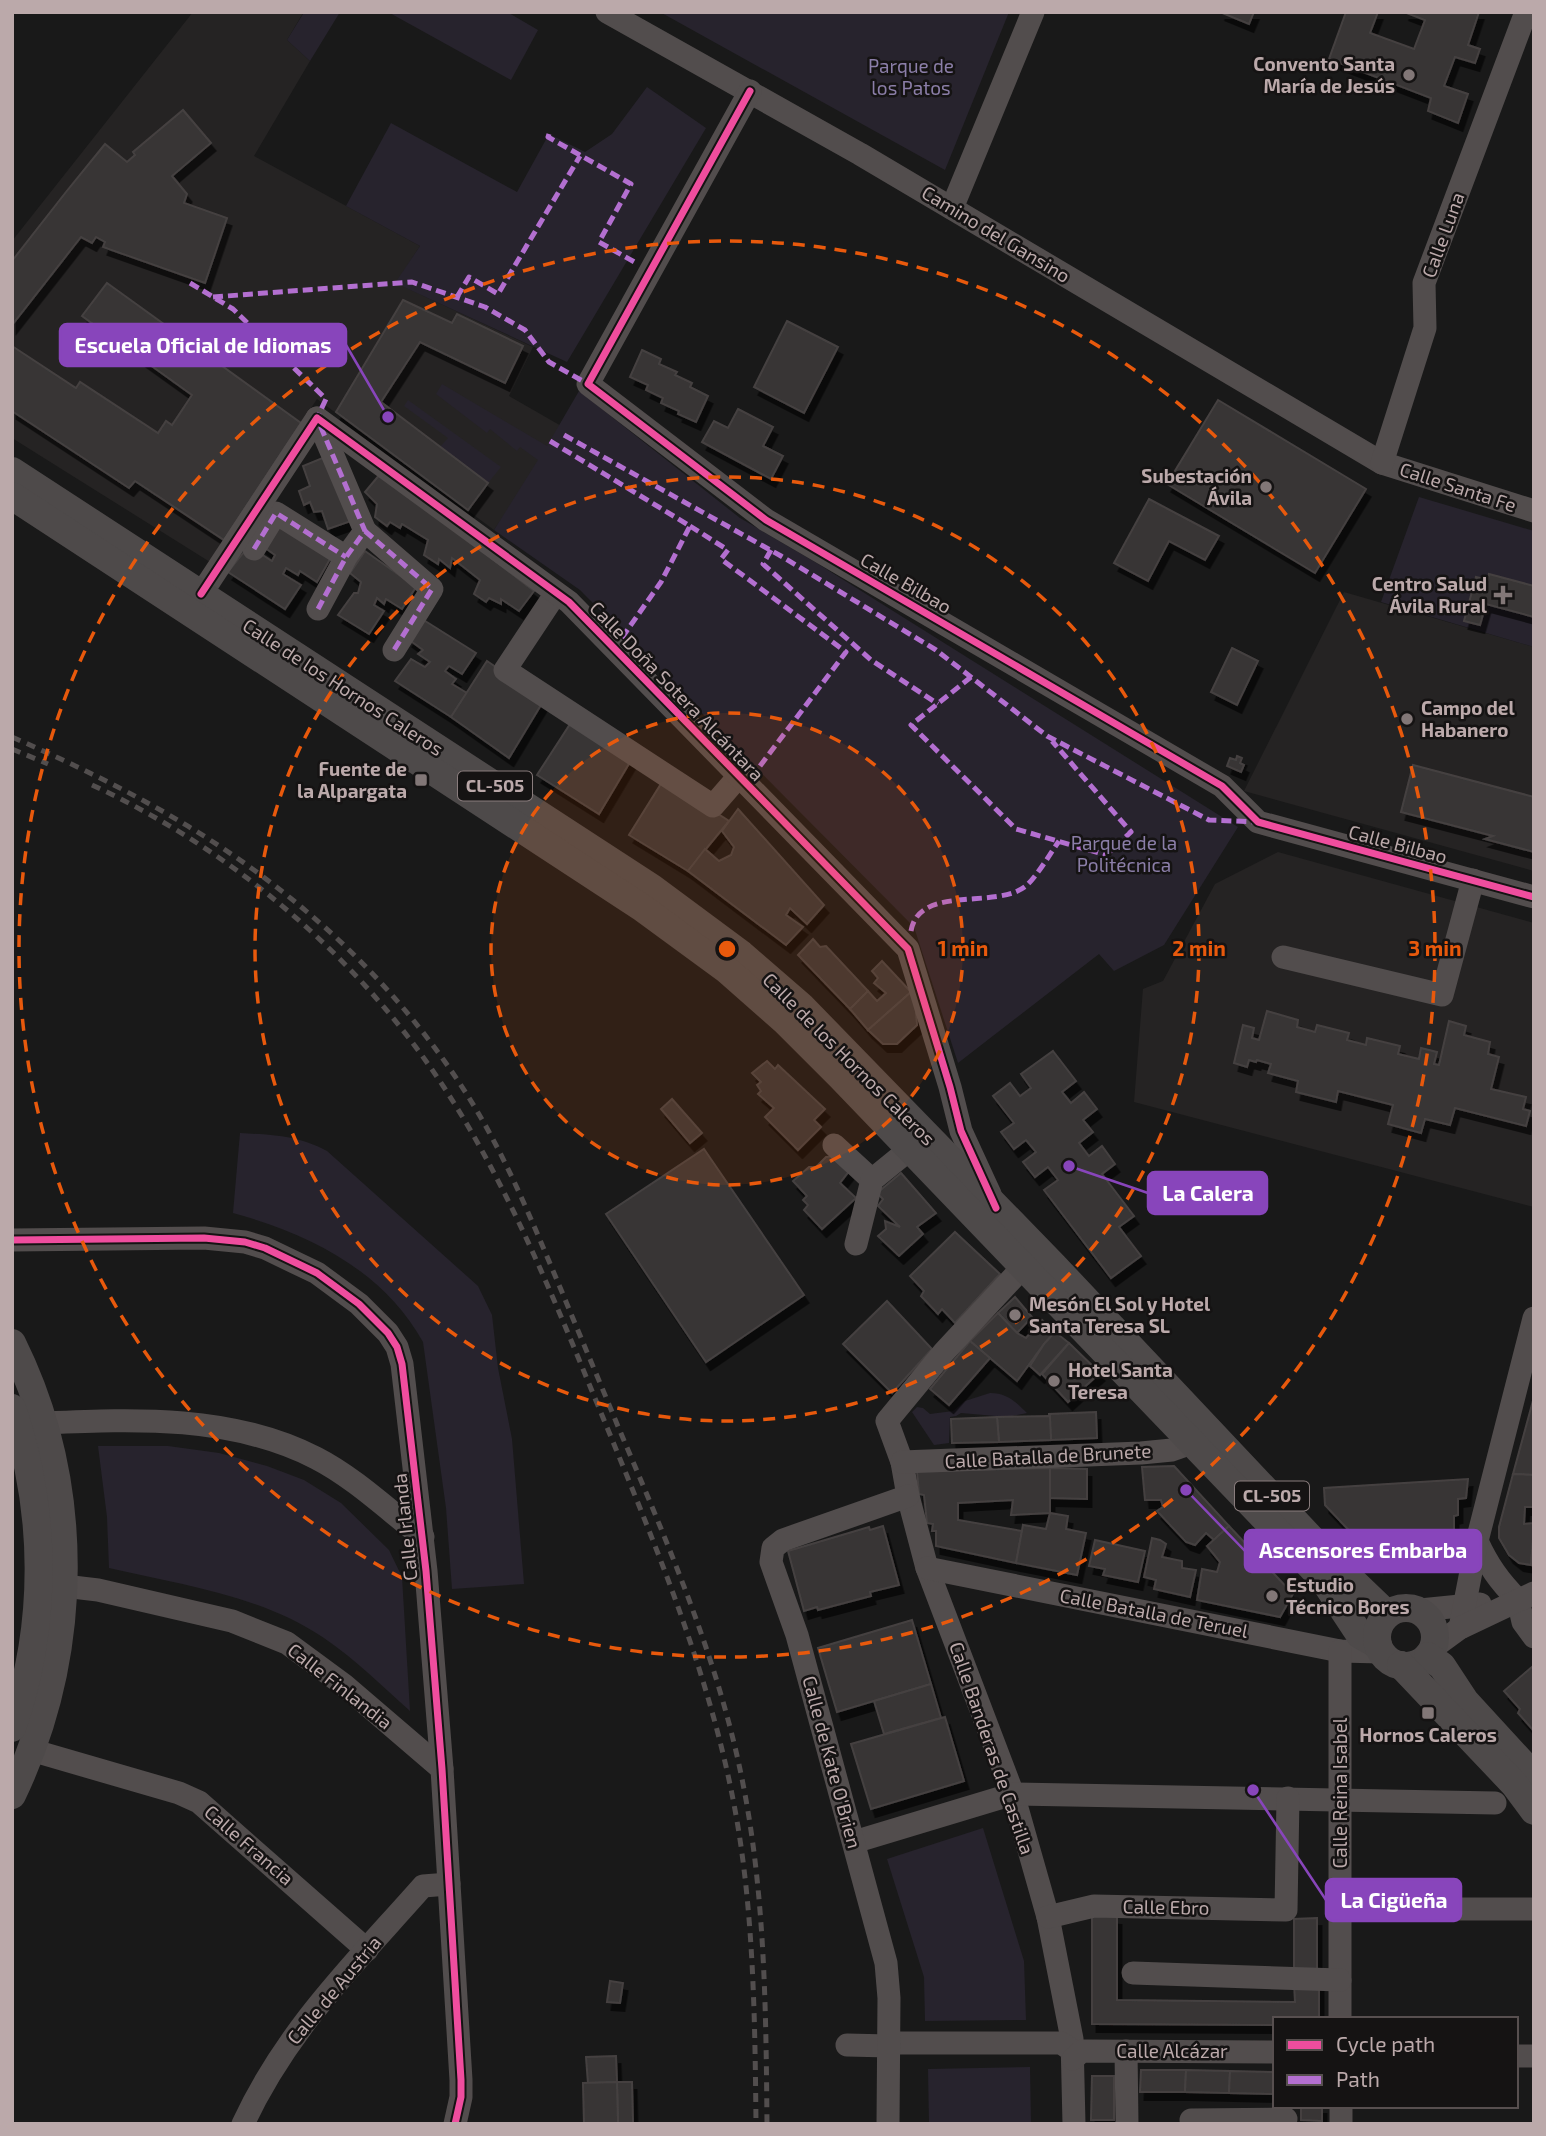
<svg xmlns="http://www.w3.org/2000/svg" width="1546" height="2136" viewBox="0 0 1546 2136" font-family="'Exo 2',sans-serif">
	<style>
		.built { fill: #252323 }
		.green { fill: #27232d }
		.building { fill: #373535; stroke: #454141; stroke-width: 2; filter: url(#shadow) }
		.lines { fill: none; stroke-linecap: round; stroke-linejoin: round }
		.minor { stroke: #524d4d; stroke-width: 23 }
		.major { stroke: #4e4a4a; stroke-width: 28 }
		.rail { stroke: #524e4e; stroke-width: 5; stroke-dasharray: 9 7; stroke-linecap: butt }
		.quiet { stroke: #b36fd0; stroke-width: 5; stroke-dasharray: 10 5; stroke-linecap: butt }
		.cycleway-casing { stroke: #151313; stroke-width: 11 }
		.cycleway { stroke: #ef4d9e; stroke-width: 7 }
		.ring { fill: none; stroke: #e8590c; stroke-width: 3.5; stroke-dasharray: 12 9 }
		.poi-dot { fill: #827777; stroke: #151313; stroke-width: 2.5 }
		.labels { text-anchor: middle; stroke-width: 5; stroke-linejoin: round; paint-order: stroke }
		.shield { fill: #151313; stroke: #897c7d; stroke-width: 2 }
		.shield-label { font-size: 18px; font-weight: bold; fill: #bba9aa }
		.poi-label { font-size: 19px; font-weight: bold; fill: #bba9aa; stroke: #151313; text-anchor: end }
		.park-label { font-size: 19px; fill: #8b7ea8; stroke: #151313 }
		.street-label { font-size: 19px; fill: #bba9aa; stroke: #151313 }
		.centre { fill: #e8590c; stroke: #151313; stroke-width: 3.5 }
		.ring-label { font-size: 21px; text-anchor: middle; font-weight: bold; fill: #e8590c; stroke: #151313; stroke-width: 5; stroke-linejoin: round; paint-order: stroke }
		.leader { fill: none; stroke: #8845bb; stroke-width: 2.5 }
		.callout-dot { fill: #8845bb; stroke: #151313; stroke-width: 2.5 }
		.callout { fill: #8845bb; stroke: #8845bb; stroke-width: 2.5 }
		.callout-label { font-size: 21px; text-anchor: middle; font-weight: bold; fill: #fff }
	</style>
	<defs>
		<filter id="shadow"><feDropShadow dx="4.5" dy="8" stdDeviation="0" flood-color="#0009"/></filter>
	</defs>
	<rect width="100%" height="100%" fill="#191919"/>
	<g class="built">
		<path d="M193,12L303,13L287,40L310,61L254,156L420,246L396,283L533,347L509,396L563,427L494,530L317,399L210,562L12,438V241Z"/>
		<path d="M1344,592L1534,647V871L1244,791Z"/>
		<path d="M1278,852L1534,923V1207L1134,1102L1143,989L1163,981L1215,884Z"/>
	</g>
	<g class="green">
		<path d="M302,12H340L310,61L287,40L303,14Z"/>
		<path d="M388,12H507L538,30L511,80Z"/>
		<path d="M660,12H1009L945,170Z"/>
		<path d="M647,87L706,128L567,362L395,283L420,246L346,206L391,123L517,192L549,134L585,152L612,134Z"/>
		<path d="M442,384L547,446L579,391L740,518L815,562L1238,827L1164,945L1114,971L1099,954L958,1063L914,927L580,590L494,530L538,460L520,447L517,451L490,429L487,433L436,394Z"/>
		<path d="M408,400L501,467L488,483L440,447L448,438L404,406Z"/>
		<path d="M1419,497L1534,531V647L1381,602Z"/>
		<path d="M240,1133C273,1135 297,1135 327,1151L478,1286L492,1315L498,1368L512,1439L524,1584L452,1589L446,1508L423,1342C383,1270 309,1234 233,1213Z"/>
		<path d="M990,1393C1007,1393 1016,1402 1027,1413L1007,1417L961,1413L956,1416L950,1417L949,1443L934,1445L912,1412L917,1407L923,1408L930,1414L953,1411L965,1401Z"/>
		<path d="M98,1446H168L219,1453L267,1466L304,1480L341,1503L389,1550L402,1577L410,1711C382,1686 355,1659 324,1638C261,1595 181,1585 109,1568L107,1517Z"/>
		<path d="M983,1828L1024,1961L1026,2020L925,2021L924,1977L887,1859Z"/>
		<path d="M1030,2067L1031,2124H929L928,2069Z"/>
	</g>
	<g class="building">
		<path d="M1220,12H1254L1249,24Z"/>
		<path d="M1346,12H1378L1370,33L1414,49L1425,20L1404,12H1479L1468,45L1480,49L1475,63L1455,57L1444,86L1468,94L1458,123L1428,111L1431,98L1329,59Z"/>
		<path d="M183,110L211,143L172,176L187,194L184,203L227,218L205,283L103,247L105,242L96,237L92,243L81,237L12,325V261L66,192L105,144L127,162L135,155L133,152Z"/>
		<path d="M107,283L301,423L224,540L135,481L129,488L12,411V346L76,388L80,382L158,433L166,421L172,425L192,395L82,316Z"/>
		<path d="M403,300L452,323L457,314L523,346L505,383L420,342L381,402L488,483L468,510L336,412Z"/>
		<path d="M787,321L838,347L804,413L754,387Z"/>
		<path d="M642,350L661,359L659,364L677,372L675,375L692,383L690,387L708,396L696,422L678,414L679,411L661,403L663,398L646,390L648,385L630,377Z"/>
		<path d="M1218,400L1366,489L1315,573L1167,484Z"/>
		<path d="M738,409L773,427L763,446L783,456L771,479L702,442L714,421L728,428Z"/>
		<path d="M325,457L351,521L328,529L322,511L314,512L310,502L304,505L299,491L310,486L303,466Z"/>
		<path d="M381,473L534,591L519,611L501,599V604L489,598L486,602L474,594L480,580L452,558L450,568L439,559L438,564L424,555L428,540L402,524L400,528L390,522L387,526L375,517L377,504L365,492Z"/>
		<path d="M1149,499L1219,536L1205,560L1169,541L1148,581L1114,563Z"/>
		<path d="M277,522L330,559L317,582L300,571L298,575L286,568L283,574L301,585L285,609L228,572L244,552L261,554L272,561L275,555L261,545Z"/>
		<path d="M365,551L416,587L402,609L386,599L384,604L377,598L374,605L384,611L369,634L338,615L354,593H358L361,582L350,573Z"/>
		<path d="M1489,574L1534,586V617L1486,604L1480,625L1464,621L1476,577L1488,580Z"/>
		<path d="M422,619L476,653L462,674L449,666L445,671L456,679L452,684L467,693L451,717L395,681L411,659L425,667L430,662L418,654L423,650L408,639Z"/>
		<path d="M1232,648L1258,661L1237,705L1211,692Z"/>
		<path d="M487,661L544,700L509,758L451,717Z"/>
		<path d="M574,718L633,757L599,814L537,775Z"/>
		<path d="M1237,756L1242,758L1240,763L1244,765L1241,772L1227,766L1230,758L1236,760Z"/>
		<path d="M1413,765L1534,797V852L1485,839L1493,836L1401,812Z"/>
		<path d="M664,779L729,821L688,871L629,835Z"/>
		<path d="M738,809L824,905L807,924L790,908L786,915L803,927L786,945L688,871L705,849L719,861L731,855L734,847L722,831Z"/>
		<path d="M813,939L820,947L826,946L868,991L850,1009L798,955Z"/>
		<path d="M882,961L911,992L868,1030L850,1009L868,991L877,1001L886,993L874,983L878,978L872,971Z"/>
		<path d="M911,992L915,1001L917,1025L897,1044H883L868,1030Z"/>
		<path d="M1267,1011L1298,1020L1297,1027L1315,1032L1317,1025L1349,1033L1347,1040L1366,1045L1367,1038L1400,1046L1398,1054L1419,1059L1421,1048L1437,1052L1434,1064L1439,1065L1449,1021L1466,1026L1464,1035L1490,1042L1488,1054L1499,1057L1491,1089L1526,1097L1523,1109L1530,1111L1526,1126L1455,1108L1450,1125L1425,1119L1421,1133L1388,1124L1393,1105L1338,1091L1336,1102L1296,1092L1298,1081L1268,1073L1271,1064L1257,1060L1256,1062L1249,1060L1247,1067L1234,1063L1243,1025L1254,1028L1252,1038L1259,1040Z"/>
		<path d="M1053,1051L1076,1081L1062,1092L1071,1103L1084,1092L1097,1109L1083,1120L1093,1132L1079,1143L1089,1156L1102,1146L1115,1164L1102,1174L1134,1216L1119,1227L1141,1256L1111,1278L1044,1190L1058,1180L1048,1167L1035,1177L1023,1162L1036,1152L1026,1140L1014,1149L1001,1132L1014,1123L993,1096L1010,1083L1020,1096L1031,1088L1021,1074Z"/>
		<path d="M767,1061L775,1069L778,1065L825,1109L814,1120L821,1127L798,1150L765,1117L774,1108L758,1094L761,1091L757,1085L761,1082L752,1073Z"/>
		<path d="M672,1099L702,1133L690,1143L661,1109Z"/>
		<path d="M704,1149L804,1295L706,1362L606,1214Z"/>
		<path d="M838,1156L850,1170L840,1183L856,1198L822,1229L804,1210L808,1205L803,1200L807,1196L793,1181L809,1167H816L826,1157Z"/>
		<path d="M901,1173L936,1213L917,1227L923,1234L899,1256L878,1236L886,1229L885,1221L900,1227L878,1206L883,1199L877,1193Z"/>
		<path d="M955,1232L1000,1274L955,1323L942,1309L938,1314L921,1296L924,1291L910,1276Z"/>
		<path d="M1015,1297L1032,1317L1017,1333L998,1313Z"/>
		<path d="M887,1301L932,1349L892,1393L843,1344Z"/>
		<path d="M998,1313L1017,1333L1026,1338L1042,1320L1055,1332L1044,1344L1017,1381L970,1341Z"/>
		<path d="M1055,1332L1069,1343L1040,1375L1030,1366L1044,1344Z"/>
		<path d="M970,1341L990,1358L949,1405L930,1389Z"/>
		<path d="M1069,1343L1100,1373L1068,1402L1042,1374Z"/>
		<path d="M1534,1397V1475L1513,1474Z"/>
		<path d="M1096,1412L1097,1438L1051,1440L1049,1414Z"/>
		<path d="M1050,1416L1051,1440L999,1442L997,1417Z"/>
		<path d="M997,1417L999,1442L952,1443L951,1419Z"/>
		<path d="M1174,1466L1229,1526L1214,1540L1206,1533L1195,1545L1186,1542L1157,1511L1163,1507L1161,1500H1145L1142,1467Z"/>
		<path d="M1050,1468V1513L1011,1515L1013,1500L958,1503V1520L1022,1531L1016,1563L936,1546V1531H932L933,1524L927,1523L924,1495L919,1494L917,1471Z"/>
		<path d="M1050,1468L1087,1469V1499L1050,1498Z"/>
		<path d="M1513,1474L1534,1475V1507H1525L1524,1524L1534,1523L1531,1565L1519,1563L1509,1555L1499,1538V1527Z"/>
		<path d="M1468,1479L1466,1498L1458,1499V1515L1454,1516V1532L1427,1533V1539H1415V1544H1396V1540L1378,1544V1540L1359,1541L1325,1505L1324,1488Z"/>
		<path d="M1050,1513L1068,1516L1066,1529L1086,1533L1077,1575L1016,1563L1023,1525L1046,1529Z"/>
		<path d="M883,1526L899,1585L870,1592L871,1596L818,1610L817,1607L804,1611L788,1551L869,1527L870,1530Z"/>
		<path d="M1229,1526L1293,1594L1280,1617L1197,1600L1202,1569L1217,1572L1220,1562L1207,1546Z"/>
		<path d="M1152,1538L1160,1540L1166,1544L1162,1557L1182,1561V1568L1196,1570L1190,1597L1154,1589L1156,1580L1144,1577Z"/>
		<path d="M1095,1540L1145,1551L1138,1582L1103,1575L1105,1569L1089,1566Z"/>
		<path d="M912,1620L931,1684L837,1712L818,1648Z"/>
		<path d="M1533,1666L1534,1667V1731L1518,1713L1520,1709L1504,1691Z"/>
		<path d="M931,1684L941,1718L884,1734L874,1701Z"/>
		<path d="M945,1717L964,1781L871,1809L851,1744Z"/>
		<path d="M1092,1915L1117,1917V2000L1295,2002L1294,1983L1319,1984V2019H1275V2025L1092,2024Z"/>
		<path d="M1317,1918V1972L1294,1971V1919Z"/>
		<path d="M610,1981L623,1983L620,2003L607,2002Z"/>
		<path d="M616,2056L617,2082L588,2083L586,2057Z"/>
		<path d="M1141,2070H1186L1185,2092H1140Z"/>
		<path d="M1186,2070L1230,2071L1229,2093L1185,2092Z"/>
		<path d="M1230,2071L1274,2072L1273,2094L1229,2093Z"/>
		<path d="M1092,2076H1114V2120H1091Z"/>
		<path d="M617,2082H632L633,2124H618Z"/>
		<path d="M617,2082L618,2124H584L583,2083Z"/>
		<path d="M1301,2106H1322V2121L1301,2120Z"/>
	</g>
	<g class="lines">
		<g class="minor">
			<path d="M607,12L860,154L1382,463L1534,511"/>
			<path d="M750,91L588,384L766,520L1222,786L1258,822L1534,897"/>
			<path d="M952,208L1033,12"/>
			<path d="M317,418L365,531L346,557L318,609"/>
			<path d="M1382,463L1425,328L1424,283L1526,12"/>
			<path d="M365,531L432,589L394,650"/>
			<path d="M254,549L276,513L346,557"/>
			<path d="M556,593L505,670L713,806L739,776"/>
			<path d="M201,594L317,418L569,602L908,949L950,1087L961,1131L990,1194"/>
			<path d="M1283,957L1442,995L1473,880"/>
			<path d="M834,1145L872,1180"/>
			<path d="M12,1240L204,1238L245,1242L265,1248L317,1273L359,1304L388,1333L397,1347L402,1364L426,1571L442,1769L461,2080V2097L455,2124"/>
			<path d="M856,1244L872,1180L910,1149"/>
			<path d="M1023,1267L944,1352L887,1421L902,1462L908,1496L927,1568L1013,1794L1048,1917L1072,2039L1074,2124"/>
			<path d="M45,1423C136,1419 232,1415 316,1458C355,1478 389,1511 423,1537"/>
			<path d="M902,1462L1141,1453L1172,1450L1192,1443"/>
			<path d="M1477,1541C1488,1565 1499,1581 1518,1600"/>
			<path d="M927,1568L1340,1651L1381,1652"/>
			<path d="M64,1586L98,1590L232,1621L287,1643L344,1685L442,1769"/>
			<path d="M1518,1600L1523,1622L1534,1637"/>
			<path d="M1420,1610L1480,1604"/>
			<path d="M1460,1628L1477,1541L1534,1318"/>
			<path d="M1434,1647L1460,1628L1534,1593"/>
			<path d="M1340,1651V2019"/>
			<path d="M31,1750L179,1793L199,1802L367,1950"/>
			<path d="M854,1842L1013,1794L1495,1803"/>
			<path d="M1340,1909H1534"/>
			<path d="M1048,1917L1094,1906L1286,1910L1288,1798"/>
			<path d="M1133,1973L1340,1980"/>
			<path d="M889,2043H1061L1073,2051"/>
			<path d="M847,2045L889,2046"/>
			<path d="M1126,2051L1127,2124"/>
			<path d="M1516,2056H1534"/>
			<path d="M1073,2059L1082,2051L1275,2052"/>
			<path d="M1341,2106V2124"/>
			<path d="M1191,2120L1286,2119"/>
			<path d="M243,2124C287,2029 355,1963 423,1886L449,1884"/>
			<path d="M888,2124L889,1998L886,1963L797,1635L771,1562L773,1548L783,1540L908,1496"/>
		</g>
		<g class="major">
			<path d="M12,471L652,888L741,954L801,1006L1054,1266L1337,1566L1387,1614"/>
			<path d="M12,496L641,907L727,970L786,1022L841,1077L1323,1579L1360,1635L1378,1645"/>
			<path d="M12,1343C82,1484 80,1653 12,1795"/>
			<path d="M12,1408C47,1511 48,1625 12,1728"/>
			<circle cx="1406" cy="1637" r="29"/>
			<path d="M1428,1656L1442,1666L1465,1701L1534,1776"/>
			<path d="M1401,1665L1514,1784L1534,1811"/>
		</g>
		<g class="rail">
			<path d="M12,737C139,793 243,849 345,946C400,999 452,1064 489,1132C517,1183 539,1238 562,1292C580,1336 599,1380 617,1424C667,1542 720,1662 744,1789C765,1899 766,2012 767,2124"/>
			<path d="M12,749L48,764"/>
			<path d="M92,785C239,853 368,965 454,1103C519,1207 564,1324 611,1437C664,1566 717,1694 739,1833C754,1929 755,2027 756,2124"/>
		</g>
		<g class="quiet">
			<path d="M549,134L548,137L631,184L599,242L638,264"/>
			<path d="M190,283L233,309L326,399L317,418L365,531L346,557L318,609"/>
			<path d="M213,297L412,282L485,307L525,330L549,362L588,384"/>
			<path d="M457,297L469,277L498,294L580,156"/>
			<path d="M564,435L781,556L936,650L1047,736L1209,820L1258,822"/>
			<path d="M550,441L690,526L661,582L621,639"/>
			<path d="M690,526L728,550L721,559L846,652L754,774"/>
			<path d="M365,531L432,589L394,650"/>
			<path d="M254,549L276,513L346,557"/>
			<path d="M771,550L763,564L871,660L938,704"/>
			<path d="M971,677L911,725L1016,829L1106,855L1131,832L1052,741"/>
			<path d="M911,931C919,884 996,910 1026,886C1037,876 1050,854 1059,841"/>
		</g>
		<defs>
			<g id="cycleway">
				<path d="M750,91L588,384L766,520L1222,786L1258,822L1534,897"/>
				<path d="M201,594L317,418L569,602L908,949L950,1087L961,1131L996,1208"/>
				<path d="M12,1240L204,1238L245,1242L265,1248L317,1273L359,1304L388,1333L397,1347L402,1364L426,1571L442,1769L461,2080V2097L455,2124"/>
			</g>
		</defs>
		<use href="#cycleway" class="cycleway-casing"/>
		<use href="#cycleway" class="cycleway"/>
	</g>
	<circle cx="727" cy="949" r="236" fill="#e8590c" fill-opacity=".12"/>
	<g class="ring">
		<circle cx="727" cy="949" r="236"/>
		<circle cx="727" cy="949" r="472"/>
		<circle cx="727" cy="949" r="708"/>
	</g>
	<g class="poi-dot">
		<circle cx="1409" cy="75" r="7"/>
		<circle cx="1266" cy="487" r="7"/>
		<path d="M1499.5 584.5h7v7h7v7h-7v7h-7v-7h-7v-7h7z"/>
		<circle cx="1407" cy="719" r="7"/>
		<rect x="414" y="773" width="14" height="14" rx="3.5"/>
		<circle cx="1015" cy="1315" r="7"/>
		<circle cx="1054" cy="1381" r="7"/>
		<circle cx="1272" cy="1596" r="7"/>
		<rect x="1421" y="1706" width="14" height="14" rx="3.5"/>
	</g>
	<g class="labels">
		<g class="shield">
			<rect x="458" y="771.5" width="74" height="29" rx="5"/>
			<rect x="1235" y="1481.5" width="74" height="29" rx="5"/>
		</g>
		<g class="shield-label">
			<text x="495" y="792">CL-505</text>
			<text x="1272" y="1502">CL-505</text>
		</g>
		<g class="poi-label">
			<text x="1395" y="71">Convento Santa<tspan x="1395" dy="22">María de Jesús</tspan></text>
			<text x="1252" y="483">Subestación<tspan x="1252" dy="22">Ávila</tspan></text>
			<text x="1487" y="591">Centro Salud<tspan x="1487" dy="22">Ávila Rural</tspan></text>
			<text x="1421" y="715" text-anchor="start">Campo del<tspan x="1421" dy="22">Habanero</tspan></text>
			<text x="407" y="776">Fuente de<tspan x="407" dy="22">la Alpargata</tspan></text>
			<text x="1029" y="1311" text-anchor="start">Mesón El Sol y Hotel<tspan x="1029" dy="22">Santa Teresa SL</tspan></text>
			<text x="1068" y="1377" text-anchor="start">Hotel Santa<tspan x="1068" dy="22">Teresa</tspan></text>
			<text x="1286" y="1592" text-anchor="start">Estudio<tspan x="1286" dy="22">Técnico Bores</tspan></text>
			<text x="1428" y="1742" text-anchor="middle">Hornos Caleros</text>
		</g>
		<g class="park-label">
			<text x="911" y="73">Parque de<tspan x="911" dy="22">los Patos</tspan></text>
			<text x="1124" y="850">Parque de la<tspan x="1124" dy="22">Politécnica</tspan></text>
		</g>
		<g class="street-label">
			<text transform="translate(996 234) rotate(31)" y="7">Camino del Gansino</text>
			<text transform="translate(1443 235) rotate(-70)" y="7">Calle Luna</text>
			<text transform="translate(1458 487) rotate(18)" y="7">Calle Santa Fe</text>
			<text transform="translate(906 583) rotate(30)" y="7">Calle Bilbao</text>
			<text transform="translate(343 687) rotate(33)" y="7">Calle de los Hornos Caleros</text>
			<text transform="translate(677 691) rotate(46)" y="7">Calle Doña Sotera Alcántara</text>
			<text transform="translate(1398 844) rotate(15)" y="7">Calle Bilbao</text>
			<text transform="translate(849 1059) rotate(45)" y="7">Calle de los Hornos Caleros</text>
			<text transform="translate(1048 1456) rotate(-3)" y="7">Calle Batalla de Brunete</text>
			<text transform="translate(405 1527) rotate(-96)" y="7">Calle Irlanda</text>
			<text transform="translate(1154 1613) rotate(11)" y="7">Calle Batalla de Teruel</text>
			<text transform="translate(340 1686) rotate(38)" y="7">Calle Finlandia</text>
			<text transform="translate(992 1748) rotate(71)" y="7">Calle Banderas de Castilla</text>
			<text transform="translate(832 1762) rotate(75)" y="7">Calle de Kate O'Brien</text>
			<text transform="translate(1340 1793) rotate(-90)" y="7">Calle Reina Isabel</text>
			<text transform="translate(249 1845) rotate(41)" y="7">Calle Francia</text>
			<text transform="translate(1166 1907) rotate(1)" y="7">Calle Ebro</text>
			<text transform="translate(334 1990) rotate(-50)" y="7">Calle de Austria</text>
			<text x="1172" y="2058">Calle Alcázar</text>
		</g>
	</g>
	<circle cx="727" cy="949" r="10" class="centre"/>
	<g class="ring-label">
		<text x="963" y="956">1 min</text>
		<text x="1199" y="956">2 min</text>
		<text x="1435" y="956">3 min</text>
	</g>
	<path class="leader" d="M388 417L346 345M1069 1166L1148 1193M1186 1490L1245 1551M1253 1790L1326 1900"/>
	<g class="callout-dot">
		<circle cx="388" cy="417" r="7"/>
		<circle cx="1069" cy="1166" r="7"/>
		<circle cx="1186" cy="1490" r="7"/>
		<circle cx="1253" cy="1790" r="7"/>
	</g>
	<g class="callout">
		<rect x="60" y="324" width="286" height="42" rx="7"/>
		<rect x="1148" y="1172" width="119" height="42" rx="7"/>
		<rect x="1245" y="1530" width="236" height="42" rx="7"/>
		<rect x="1326" y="1879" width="135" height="42" rx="7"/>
	</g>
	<g class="callout-label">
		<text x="203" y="353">Escuela Oficial de Idiomas</text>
		<text x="1208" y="1201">La Calera</text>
		<text x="1363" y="1558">Ascensores Embarba</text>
		<text x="1394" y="1908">La Cigüeña</text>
	</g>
	<rect width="1546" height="2136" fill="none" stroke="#bba9aa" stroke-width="28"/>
	<rect x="1273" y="2017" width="245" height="91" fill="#151313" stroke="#574f4f" stroke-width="2"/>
	<rect x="1287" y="2040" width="35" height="10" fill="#ef4d9e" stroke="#574f4f" stroke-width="2"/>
	<text x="1336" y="2052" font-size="21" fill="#bba9aa">Cycle path</text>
	<rect x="1287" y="2075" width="35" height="10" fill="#b36fd0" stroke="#574f4f" stroke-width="2"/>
	<text x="1336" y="2087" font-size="21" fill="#bba9aa">Path</text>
</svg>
